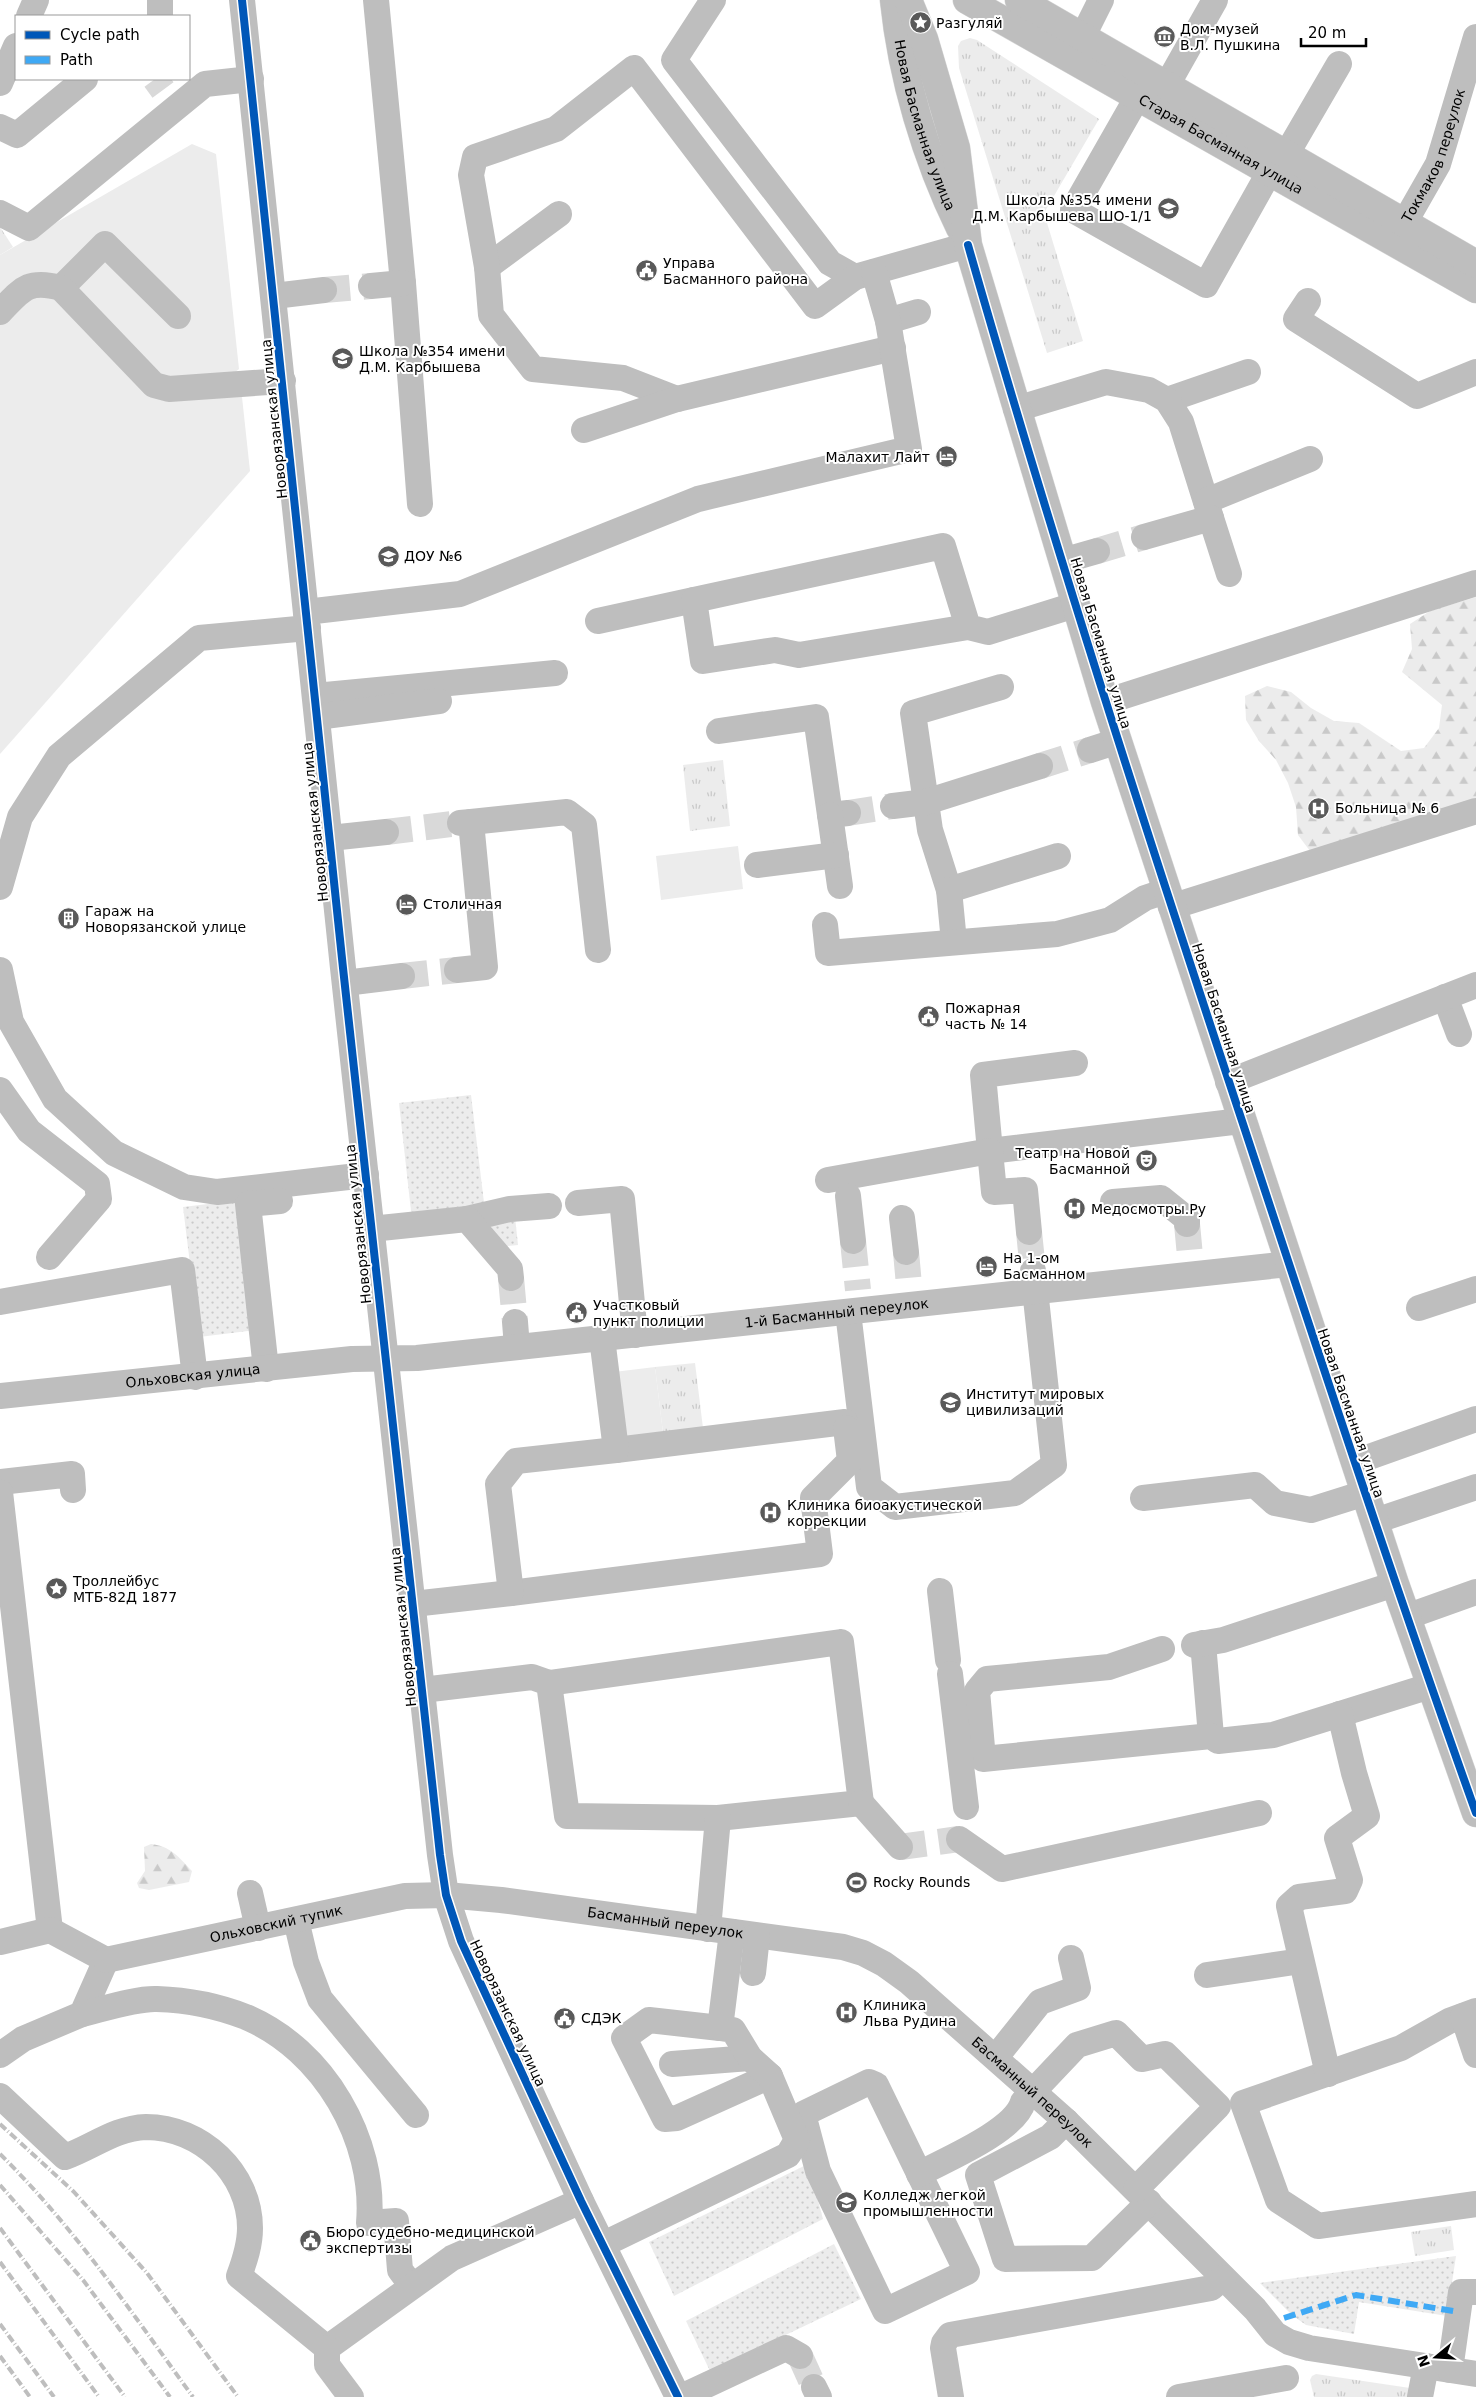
<svg xmlns="http://www.w3.org/2000/svg" width="1476" height="2397" viewBox="0 0 1476 2397" font-family="'DejaVu Sans',sans-serif">
	<style>
		.grass { fill: url(#grass-dots) }
		.forest { fill: url(#forest-firs) }
		.park { fill: url(#park-tufts) }
		.pitch { fill: #ececec }
		.lines { fill: none; stroke-linecap: round; stroke-linejoin: round }
		.minor-tunnel { stroke: #d9d9d9; stroke-width: 26; stroke-dasharray: 26 13; stroke-linecap: butt }
		.major-casing { stroke: #dbdbdb; stroke-width: 29 }
		.minor { stroke: #bebebe; stroke-width: 26 }
		.major { stroke: #bebebe; stroke-width: 28 }
		.rail { stroke: #bebebe; stroke-width: 4; stroke-dasharray: 8 2.5 1 2.5; stroke-linecap: butt }
		.quiet { stroke: #3fa9f5; stroke-width: 6; stroke-dasharray: 12 6; stroke-linecap: butt }
		.cycleway-casing { stroke: #fff; stroke-width: 11 }
		.cycleway { stroke: #0057b8; stroke-width: 8 }
		.labels { text-anchor: middle; stroke-width: 4; stroke-linejoin: round; paint-order: stroke }
		.poi-label { font-size: 14px; fill: #000; stroke: #fff; text-anchor: start }
		.street-label { font-size: 14px; fill: #000; stroke: #fff }
	</style>
	<defs>
		<pattern id="grass-dots" width="8" height="8" patternUnits="userSpaceOnUse" patternTransform="scale(1.25)"><rect width="8" height="8" fill="#ececec"/><path d="M2 2h.1M6 6h.1" fill="none" stroke="#c9c9c9" stroke-width="1.8" stroke-linecap="round"/></pattern>
		<pattern id="forest-firs" width="22" height="20" patternUnits="userSpaceOnUse" patternTransform="scale(1.25)"><rect width="22" height="20" fill="#ececec"/><path d="M5 1l3.5 6h-7zM16 11l3.5 6h-7z" fill="#c9c9c9"/></pattern>
		<pattern id="park-tufts" width="24" height="20" patternUnits="userSpaceOnUse" patternTransform="scale(1.25)"><rect width="24" height="20" fill="#ececec"/><path d="M3 7l-1-3M5 7V3M7 7l1-3M15 17l-1-3M17 17v-4M19 17l1-3" fill="none" stroke="#c9c9c9"/></pattern>
	</defs>
	<rect width="100%" height="100%" fill="#fff"/>
	<g class="grass">
		<path d="M471,1095L485,1211L412,1220L399,1103Z"/>
		<path d="M241,1200L256,1330L199,1337L183,1207Z"/>
		<path d="M515,1217L518,1245L498,1247L491,1226Z"/>
		<path d="M808,2164L823,2219L674,2296L649,2242Z"/>
		<path d="M834,2244L861,2299L710,2371L686,2321Z"/>
		<path d="M1456,2256L1447,2316L1359,2302L1354,2334L1306,2325L1292,2315L1260,2283Z"/>
	</g>
	<g class="forest">
		<path d="M1476,597V805L1313,855L1298,835L1296,807L1288,783L1276,760L1259,741L1246,720L1245,696L1267,686L1291,692L1311,708L1334,721L1359,723L1401,751L1424,748L1439,728L1442,705L1402,672L1412,649L1410,624L1430,611Z"/>
		<path d="M151,1844C170,1846 179,1857 192,1871L189,1882L149,1890L139,1888L137,1883L145,1871L144,1847Z"/>
	</g>
	<g class="park">
		<path d="M970,38L977,40L1099,119L1044,213L1083,341L1047,353L959,68L958,46L961,41Z"/>
		<path d="M0,227L13,247L0,255Z"/>
		<path d="M723,760L730,826L690,831L683,765Z"/>
		<path d="M695,1363L703,1428L663,1433L655,1367Z"/>
		<path d="M1451,2226L1454,2250L1415,2256L1411,2232Z"/>
		<path d="M1316,2374L1410,2388L1413,2397H1314L1310,2380L1312,2376Z"/>
	</g>
	<g class="pitch">
		<path d="M192,144L216,154L239,369L230,376L232,393L242,397L250,471L0,754V255Z"/>
		<path d="M738,846L743,889L661,900L656,856Z"/>
		<path d="M655,1367L663,1433L623,1438L614,1372Z"/>
	</g>
	<g class="lines">
		<g class="minor-tunnel">
			<path d="M155,79L163,90"/>
			<path d="M324,290L371,286"/>
			<path d="M1097,551L1144,537"/>
			<path d="M1040,766L1090,750"/>
			<path d="M848,813L893,806"/>
			<path d="M386,832L460,823"/>
			<path d="M402,976L457,970"/>
			<path d="M1187,1224L1190,1256"/>
			<path d="M1029,1232L1033,1271"/>
			<path d="M853,1241L858,1290"/>
			<path d="M906,1252L909,1285"/>
			<path d="M511,1278L515,1322"/>
			<path d="M900,1847L959,1839"/>
			<path d="M800,2356L814,2387"/>
		</g>
		<defs>
			<g id="major">
				<path id="s4" d="M894,0C902,78 926,158 960,228"/>
				<path d="M908,0L924,39L956,148L968,245L1105,702L1395,1584L1476,1813"/>
				<path id="s5" d="M967,0L1476,289"/>
				<path d="M1019,0L1476,264"/>
			</g>
		</defs>
		<use href="#major" class="major-casing"/>
		<g class="minor">
			<path d="M160,0V16"/>
			<path d="M242,0L343,968L440,1855L446,1895L461,1941L581,2201L678,2397"/>
			<path d="M376,0L403,283L420,504"/>
			<path d="M713,0L674,60L830,263L855,277L968,245"/>
			<path d="M29,16L36,0"/>
			<path d="M1083,36L1101,0"/>
			<path d="M0,83L16,46"/>
			<path d="M1167,85L1215,0"/>
			<path d="M1138,96L1073,210L1206,285L1270,171"/>
			<path d="M0,127L17,135L85,79"/>
			<path d="M1286,155L1339,64"/>
			<path d="M0,213L29,228L205,84L251,79"/>
			<path id="s1" d="M1394,241L1438,164L1476,37"/>
			<path d="M487,267L559,214"/>
			<path d="M371,286L403,283"/>
			<path d="M61,288L105,244L178,316"/>
			<path d="M274,296L324,290"/>
			<path d="M1308,301L1296,319L1417,396L1476,372"/>
			<path d="M0,312C22,289 28,279 61,288L154,385L169,389L283,381"/>
			<path d="M888,321L918,312"/>
			<path d="M677,399L623,378L533,369L491,315L487,267L471,175L475,157L556,129L634,68L815,306L855,277"/>
			<path d="M1167,400L1248,372"/>
			<path d="M1016,409L1106,382L1149,390L1167,400L1181,422L1211,518"/>
			<path d="M584,430L677,399L893,348"/>
			<path d="M1206,501L1310,459"/>
			<path d="M1144,537L1211,518L1229,574"/>
			<path d="M1062,561L1097,551"/>
			<path d="M306,612L460,594L698,499L909,449L888,321L874,272"/>
			<path d="M598,621L694,600"/>
			<path d="M968,627L943,546L694,600L703,661L775,650L799,655L968,627L988,632L1075,605"/>
			<path d="M1001,687L913,713L930,830L949,890L1058,856"/>
			<path d="M315,696L555,673"/>
			<path d="M1105,702L1476,583"/>
			<path d="M317,717L439,701"/>
			<path d="M719,731L816,717L830,815L848,813"/>
			<path d="M1090,750L1118,741"/>
			<path d="M893,806L926,802L1040,766"/>
			<path d="M830,815L840,886"/>
			<path d="M471,822L567,812L584,825L598,950"/>
			<path d="M330,838L386,832"/>
			<path d="M757,865L836,855"/>
			<path d="M0,887L20,817L59,756L199,638L308,628"/>
			<path d="M949,890L954,942"/>
			<path d="M1171,907L1476,811"/>
			<path d="M825,925L828,953L1057,934L1110,920L1145,898L1166,891"/>
			<path d="M0,970L11,1022L55,1099L114,1153L184,1187L217,1192L366,1175"/>
			<path d="M457,970L485,967L471,822L460,823"/>
			<path d="M345,983L402,976"/>
			<path d="M1445,997L1459,1034"/>
			<path d="M1075,1063L983,1075L990,1151L1241,1121"/>
			<path d="M1228,1082L1476,985"/>
			<path d="M0,1090L29,1131L97,1184L99,1199L49,1257"/>
			<path d="M828,1180L990,1151L994,1192L1025,1190L1029,1232"/>
			<path d="M848,1196L853,1241"/>
			<path d="M1113,1202L1161,1198L1187,1219V1224"/>
			<path d="M578,1203L622,1199L635,1335"/>
			<path d="M902,1218L906,1252"/>
			<path d="M467,1219L510,1209L549,1206"/>
			<path d="M371,1229L467,1219L510,1269L511,1278"/>
			<path d="M0,1302L182,1270L195,1377"/>
			<path d="M1419,1308L1476,1289"/>
			<path d="M848,1312L869,1487L895,1507L1015,1493L1054,1465L1033,1271"/>
			<path d="M515,1322L517,1347"/>
			<path d="M266,1369L248,1204L280,1201"/>
			<path id="s2" d="M0,1396L352,1359L417,1358L1289,1264"/>
			<path d="M616,1450L845,1422"/>
			<path d="M1355,1462L1476,1419"/>
			<path d="M0,1482L72,1474L73,1490"/>
			<path d="M0,1492L50,1930"/>
			<path d="M1143,1498L1255,1485L1275,1503L1311,1510L1365,1493"/>
			<path d="M1375,1521L1476,1487"/>
			<path d="M940,1591L948,1660"/>
			<path d="M511,1593L820,1554L813,1498L850,1461L846,1428"/>
			<path d="M413,1604L511,1593L498,1484L516,1461L616,1450L602,1338"/>
			<path d="M1406,1617L1476,1592"/>
			<path d="M1203,1643L1211,1736"/>
			<path d="M1194,1645L1223,1640L1395,1584"/>
			<path d="M1162,1649L1109,1667L987,1679L977,1691L983,1759L1211,1736L1218,1741L1273,1735L1430,1686"/>
			<path d="M950,1674L966,1807"/>
			<path d="M422,1690L532,1677L549,1683L567,1816L718,1818L861,1803L841,1642L549,1683"/>
			<path d="M861,1803L900,1847"/>
			<path d="M959,1839L1002,1869L1259,1813"/>
			<path d="M250,1893L258,1928"/>
			<path d="M296,1920L306,1962L320,1999L416,2115"/>
			<path d="M708,1929L718,1818"/>
			<path d="M0,1942L50,1930L106,1960L82,2014L23,2039L0,2055"/>
			<path id="s3" d="M106,1960L405,1896L446,1895L501,1900L843,1947L863,1953L884,1964L909,1982L1066,2121L1200,2254L1255,2309L1275,2334L1289,2342L1309,2348L1476,2374"/>
			<path d="M753,1973L757,1936"/>
			<path d="M1207,1975L1301,1961"/>
			<path d="M1476,2011L1449,2021L1401,2048L1243,2103L1278,2200L1318,2226L1476,2204"/>
			<path d="M82,2014C103,2009 137,1998 157,1999C188,2000 218,2006 246,2017C324,2050 376,2140 369,2223L396,2221L400,2270L412,2286"/>
			<path d="M1463,2016L1476,2055"/>
			<path d="M720,2028L649,2020L624,2038L665,2119L677,2118L770,2076"/>
			<path d="M996,2057L1040,2002L1078,1988L1071,1958"/>
			<path d="M672,2064L750,2058"/>
			<path d="M1328,2074L1289,1906L1299,1897L1345,1891L1350,1880L1337,1838L1367,1816L1354,1773L1340,1714"/>
			<path d="M869,2082L876,2085L967,2272L885,2311L818,2171L803,2114Z"/>
			<path d="M0,2096L65,2157C93,2147 115,2128 146,2127C201,2127 250,2173 250,2228C250,2245 245,2260 239,2276L327,2348L452,2258L581,2201"/>
			<path d="M1066,2121L1050,2137L978,2175L1005,2259L1092,2258L1149,2202"/>
			<path d="M919,2174C945,2160 1015,2131 1023,2102L1077,2045L1116,2033L1142,2059L1165,2054L1218,2106L1136,2189"/>
			<path d="M604,2244L788,2155L797,2140L770,2076L750,2058L733,2030L720,2028L732,1932"/>
			<path d="M327,2348V2365L351,2397"/>
			<path d="M1450,2370L1461,2292H1476"/>
			<path d="M814,2387L819,2397"/>
			<path d="M681,2397L786,2348L800,2356"/>
			<path d="M951,2397L943,2348L944,2343L950,2335L1211,2288L1223,2278"/>
			<path d="M1179,2397L1286,2378"/>
			<path d="M1420,2397L1426,2366"/>
		</g>
		<use href="#major" class="major"/>
		<g class="rail">
			<path d="M0,2124L74,2192L147,2273L238,2397"/>
			<path d="M0,2154C74,2227 132,2313 193,2397"/>
			<path d="M0,2185L83,2280L170,2397"/>
			<path d="M0,2228L125,2397"/>
			<path d="M0,2262L99,2397"/>
			<path d="M0,2324L54,2397"/>
			<path d="M0,2356L30,2397"/>
		</g>
		<path class="quiet" d="M1284,2318L1356,2295L1459,2312"/>
		<defs>
			<g id="cycleway">
				<path d="M242,0L343,968L440,1855L446,1895L461,1941L581,2201L678,2397"/>
				<path d="M968,245C1053,543 1148,837 1245,1130C1320,1358 1395,1587 1476,1813"/>
			</g>
		</defs>
		<use href="#cycleway" class="cycleway-casing"/>
		<use href="#cycleway" class="cycleway"/>
	</g>
	<defs>
		<symbol id="sight-disc" viewBox="-11 -11 22 22"><circle r="9.5" fill="#595959" stroke="#fff"/><path d="M0-6L1.8-2.2L6-1.7L2.9 1.2L3.7 5.4L0 3.3L-3.7 5.4L-2.9 1.2L-6-1.7L-1.8-2.2Z" fill="#fff"/></symbol>
		<symbol id="museum-disc" viewBox="-11 -11 22 22"><circle r="9.5" fill="#595959" stroke="#fff"/><path d="M0-6L6-3V-2H-6V-3ZM-5-1h2V3h-2ZM-1-1h2V3h-2ZM3-1h2V3H3ZM-6 4H6V6H-6Z" fill="#fff"/></symbol>
		<symbol id="school-disc" viewBox="-11 -11 22 22"><circle r="9.5" fill="#595959" stroke="#fff"/><path d="M0-5L7-2L0 1L-7-2ZM-4 1L0 2.5L4 1V4Q0 6-4 4Z" fill="#fff"/></symbol>
		<symbol id="civic-disc" viewBox="-11 -11 22 22"><circle r="9.5" fill="#595959" stroke="#fff"/><path d="M-.6-6.5H3V-4.5H.6V-3L4-1V1h2V6H-6V1h2V-1L-.6-3ZM-1.2 2.5V6h2.4V2.5Z" fill="#fff"/></symbol>
		<symbol id="hotel-disc" viewBox="-11 -11 22 22"><circle r="9.5" fill="#595959" stroke="#fff"/><path d="M-6-4.5h1.5V1H6V5H4.5V3h-9V5H-6ZM-4 0a1.8 1.8 0 1 1 3.6 0ZM.5 0V-2.5h3Q6-2.5 6 0Z" fill="#fff"/></symbol>
		<symbol id="hospital-disc" viewBox="-11 -11 22 22"><circle r="9.5" fill="#595959" stroke="#fff"/><path d="M-5-5h3v3.5h4V-5h3V5h-3V1.5h-4V5h-3Z" fill="#fff"/></symbol>
		<symbol id="building-disc" viewBox="-11 -11 22 22"><circle r="9.5" fill="#595959" stroke="#fff"/><path d="M-4-6H4V6H1V3H-1V6H-4ZM-2.5-4.3h1.7v1.8h-1.7ZM.8-4.3h1.7v1.8H.8ZM-2.5-1h1.7V.8h-1.7ZM.8-1h1.7V.8H.8Z" fill="#fff"/></symbol>
		<symbol id="theatre-disc" viewBox="-11 -11 22 22"><circle r="9.5" fill="#595959" stroke="#fff"/><path d="M-5-5.5Q0-4 5-5.5V0Q5 5 0 6Q-5 5-5 0ZM-3.3-2.5H-1v1.5H-3.3ZM1-2.5H3.3v1.5H1ZM-2.8 1Q0 5.5 2.8 1Z" fill="#fff"/></symbol>
		<symbol id="university-disc" viewBox="-11 -11 22 22"><circle r="9.5" fill="#595959" stroke="#fff"/><path d="M0-5L7-2L0 1L-7-2ZM-4 1L0 2.5L4 1V4Q0 6-4 4Z" fill="#fff"/></symbol>
		<symbol id="stadium-disc" viewBox="-11 -11 22 22"><circle r="9.5" fill="#595959" stroke="#fff"/><path d="M0-5a6.5 5 0 1 0 0 10a6.5 5 0 1 0 0-10ZM-3.5-1.8h7v3.6h-7Z" fill="#fff"/></symbol>
	</defs>
	<g fill-rule="evenodd">
		<use href="#sight-disc" x="908" y="10" width="25" height="25"/>
		<use href="#museum-disc" x="1152" y="24" width="25" height="25"/>
		<use href="#school-disc" x="1156" y="196" width="25" height="25"/>
		<use href="#civic-disc" x="634" y="258" width="25" height="25"/>
		<use href="#school-disc" x="330" y="346" width="25" height="25"/>
		<use href="#hotel-disc" x="934" y="444" width="25" height="25"/>
		<use href="#school-disc" x="376" y="544" width="25" height="25"/>
		<use href="#hospital-disc" x="1306" y="796" width="25" height="25"/>
		<use href="#hotel-disc" x="394" y="892" width="25" height="25"/>
		<use href="#building-disc" x="56" y="906" width="25" height="25"/>
		<use href="#civic-disc" x="916" y="1004" width="25" height="25"/>
		<use href="#theatre-disc" x="1134" y="1148" width="25" height="25"/>
		<use href="#hospital-disc" x="1062" y="1196" width="25" height="25"/>
		<use href="#hotel-disc" x="974" y="1254" width="25" height="25"/>
		<use href="#civic-disc" x="564" y="1300" width="25" height="25"/>
		<use href="#university-disc" x="938" y="1390" width="25" height="25"/>
		<use href="#hospital-disc" x="758" y="1500" width="25" height="25"/>
		<use href="#sight-disc" x="44" y="1576" width="25" height="25"/>
		<use href="#stadium-disc" x="844" y="1870" width="25" height="25"/>
		<use href="#hospital-disc" x="834" y="2000" width="25" height="25"/>
		<use href="#civic-disc" x="552" y="2006" width="25" height="25"/>
		<use href="#university-disc" x="834" y="2190" width="25" height="25"/>
		<use href="#civic-disc" x="298" y="2228" width="25" height="25"/>
	</g>
	<g class="labels">
		<g class="poi-label">
			<text x="936" y="28">Разгуляй</text>
			<text x="1180" y="34">Дом-музей<tspan x="1180" dy="16">В.Л. Пушкина</tspan></text>
			<text x="1152" y="205" text-anchor="end">Школа №354 имени<tspan x="1152" dy="16">Д.М. Карбышева ШО-1/1</tspan></text>
			<text x="663" y="268">Управа<tspan x="663" dy="16">Басманного района</tspan></text>
			<text x="359" y="356">Школа №354 имени<tspan x="359" dy="16">Д.М. Карбышева</tspan></text>
			<text x="930" y="462" text-anchor="end">Малахит Лайт</text>
			<text x="404" y="561">ДОУ №6</text>
			<text x="1335" y="813">Больница № 6</text>
			<text x="423" y="909">Столичная</text>
			<text x="85" y="916">Гараж на<tspan x="85" dy="16">Новорязанской улице</tspan></text>
			<text x="945" y="1013">Пожарная<tspan x="945" dy="16">часть № 14</tspan></text>
			<text x="1130" y="1158" text-anchor="end">Театр на Новой<tspan x="1130" dy="16">Басманной</tspan></text>
			<text x="1091" y="1214">Медосмотры.Ру</text>
			<text x="1003" y="1263">На 1-ом<tspan x="1003" dy="16">Басманном</tspan></text>
			<text x="593" y="1310">Участковый<tspan x="593" dy="16">пункт полиции</tspan></text>
			<text x="966" y="1399">Институт мировых<tspan x="966" dy="16">цивилизаций</tspan></text>
			<text x="787" y="1510">Клиника биоакустической<tspan x="787" dy="16">коррекции</tspan></text>
			<text x="73" y="1586">Троллейбус<tspan x="73" dy="16">МТБ-82Д 1877</tspan></text>
			<text x="873" y="1887">Rocky Rounds</text>
			<text x="863" y="2010">Клиника<tspan x="863" dy="16">Льва Рудина</tspan></text>
			<text x="581" y="2023">СДЭК</text>
			<text x="863" y="2200">Колледж легкой<tspan x="863" dy="16">промышленности</tspan></text>
			<text x="326" y="2237">Бюро судебно-медицинской<tspan x="326" dy="16">экспертизы</tspan></text>
		</g>
		<g class="street-label">
			<text dy="5" stroke="none"><textPath href="#s4" startOffset="129">Новая Басманная улица</textPath></text>
			<text dy="5" stroke="none"><textPath href="#s5" startOffset="292">Старая Басманная улица</textPath></text>
			<text dy="5" stroke="none"><textPath href="#s1" startOffset="95">Токмаков переулок</textPath></text>
			<text transform="translate(274 419) rotate(-96)" y="5">Новорязанская улица</text>
			<text transform="translate(1101 643) rotate(73)" y="5">Новая Басманная улица</text>
			<text transform="translate(315 822) rotate(-96)" y="5">Новорязанская улица</text>
			<text transform="translate(1224 1028) rotate(72)" y="5">Новая Басманная улица</text>
			<text transform="translate(358 1224) rotate(-96)" y="5">Новорязанская улица</text>
			<text dy="5" stroke="none"><textPath href="#s2" startOffset="841">1-й Басманный переулок</textPath></text>
			<text dy="5" stroke="none"><textPath href="#s2" startOffset="194">Ольховская улица</textPath></text>
			<text transform="translate(1351 1413) rotate(71)" y="5">Новая Басманная улица</text>
			<text transform="translate(403 1627) rotate(-96)" y="5">Новорязанская улица</text>
			<text dy="5" stroke="none"><textPath href="#s3" startOffset="568">Басманный переулок</textPath></text>
			<text dy="5" stroke="none"><textPath href="#s3" startOffset="174">Ольховский тупик</textPath></text>
			<text transform="translate(508 2013) rotate(65)" y="5">Новорязанская улица</text>
			<text dy="5" stroke="none"><textPath href="#s3" startOffset="988">Басманный переулок</textPath></text>
		</g>
	</g>
	<rect x="15" y="15" width="175" height="65" fill="#ffffff" stroke="#999999"/>
	<rect x="25" y="31" width="25" height="8" fill="#0057b8" stroke="#999999"/>
	<text x="60" y="40" font-size="15" fill="#000000">Cycle path</text>
	<rect x="25" y="56" width="25" height="8" fill="#3fa9f5" stroke="#999999"/>
	<text x="60" y="65" font-size="15" fill="#000000">Path</text>
	<g transform="translate(1436 2357) rotate(252)" stroke="#ffffff" stroke-width="4" paint-order="stroke">
	<path d="M0-4L9 19L0 12L-9 19Z" fill="#000000"/>
	<text y="-8" font-size="14" font-weight="bold" text-anchor="middle" fill="#000000">N</text>
	</g>
	<path d="M1301 38v8h65v-8" fill="none" stroke="#000000" stroke-width="2.5"/>
	<text x="1308" y="38" font-size="15" fill="#000000" stroke="#ffffff" stroke-width="4" paint-order="stroke">20 m</text>
</svg>
